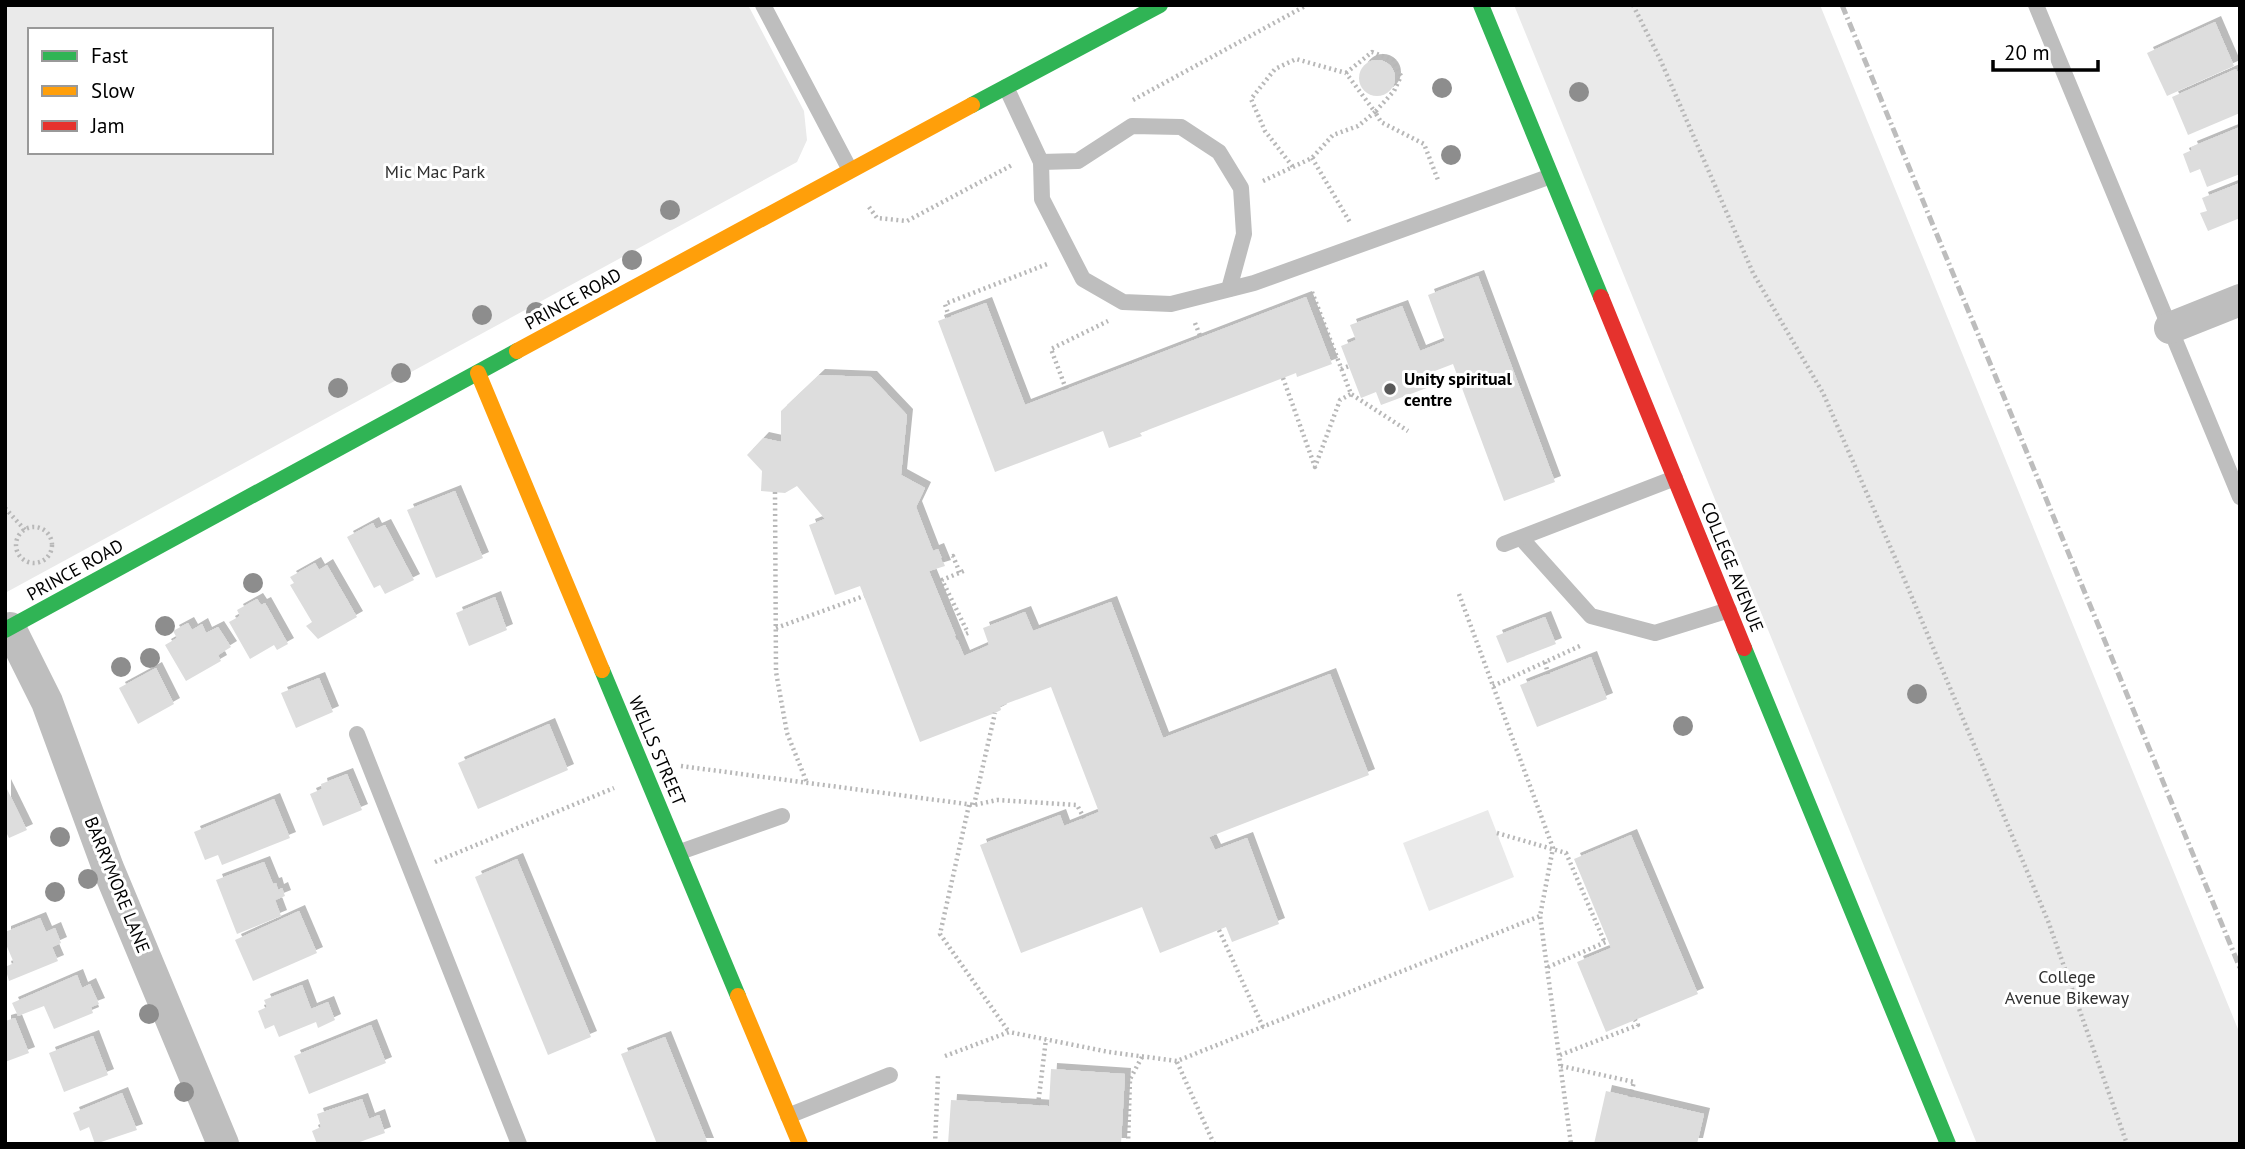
<svg xmlns="http://www.w3.org/2000/svg" width="2245" height="1149" viewBox="0 0 2245 1149" font-family="'PT Sans',sans-serif">
	<style>
		.green { fill: #eaeaea; fill-rule: evenodd }
		.building { fill: #ddd; filter: url(#shadow) }
		.lines { fill: none; stroke-linecap: round; stroke-linejoin: round }
		.path { stroke: #b8b8b8; stroke-width: 4.5; stroke-dasharray: 2 3.5; stroke-linecap: butt }
		.lane { stroke: #bebebe; stroke-width: 16 }
		.street { stroke: #bebebe; stroke-width: 32 }
		.fast { stroke: #30b455; stroke-width: 16 }
		.slow { stroke: #ff9f0a; stroke-width: 16 }
		.jam { stroke: #e5322d; stroke-width: 16 }
		.rail { stroke: #bdbdbd; stroke-width: 5; stroke-dasharray: 10 3.5 2 3.5; stroke-linecap: butt }
		.tree { fill: #8d8d8d }
		.poi-dot { fill: #595959; stroke: #fff; stroke-width: 2.5 }
		.labels { text-anchor: middle; stroke-width: 6; stroke-linejoin: round; paint-order: stroke }
		.park-label { font-size: 18px; fill: #303030; stroke: #fff }
		.street-label { font-size: 18px; fill: #000; stroke: #fff }
		.poi-label { font-size: 18px; font-weight: bold; fill: #000; stroke: #fff; text-anchor: start }
	</style>
	<defs>
		<filter id="shadow"><feDropShadow dx="6" dy="-6" stdDeviation="0" flood-color="#0004"/></filter>
	</defs>
	<rect width="100%" height="100%" fill="#fff"/>
	<g class="green">
		<path d="M5,5H748L804,111L807,140L797,162L5,593ZM30,30H271V152H30Z"/>
		<path d="M1514,5H1820L2240,1034V1144H1977Z"/>
		<path d="M1488,810L1514,877L1429,911L1403,843Z"/>
	</g>
	<g class="building">
		<path d="M2215,22L2234,66L2167,96L2147,53Z"/>
		<circle cx="1377" cy="78" r="18"/>
		<path d="M2236,69L2240,77V113L2188,135L2172,97Z"/>
		<path d="M2240,127V174L2207,187L2200,169L2190,173L2183,154L2192,150L2191,147Z"/>
		<path d="M2240,183V218L2208,231L2200,213L2207,211L2202,198Z"/>
		<path d="M1478,276L1555,482L1504,501L1453,364L1427,374L1432,386L1381,405L1376,392L1361,398L1341,346L1356,340L1350,325L1402,306L1420,351L1445,341L1428,295Z"/>
		<path d="M1306,297L1332,364L1297,377L1296,373L1140,433L1142,436L1109,448L1103,431L995,472L938,321L986,303L1025,405Z"/>
		<path d="M819,375L871,377L907,415L901,475L925,488L916,507L933,551L938,549L945,566L929,571L964,656L989,645L983,628L1025,612L1033,631L1111,602L1163,738L1330,674L1369,775L1209,837L1215,850L1247,838L1279,924L1232,942L1226,927L1160,953L1142,907L1021,953L980,845L1060,815L1064,826L1099,812L1051,687L1000,706L1001,710L995,713L920,742L860,586L835,595L809,525L825,519L797,486L785,493L761,491L762,471L747,455L763,438L781,442V411Z"/>
		<path d="M455,491L483,558L436,578L407,510Z"/>
		<path d="M373,523L376,529L385,525L414,580L385,594L380,585L374,588L347,537Z"/>
		<path d="M315,563L319,570L327,565L357,617L318,639L306,626L312,622L290,585L294,583L290,577Z"/>
		<path d="M495,597L507,630L469,646L456,613Z"/>
		<path d="M257,599L261,605L265,603L288,644L277,650L274,645L250,659L229,622L240,616L237,610Z"/>
		<path d="M1545,617L1556,644L1507,663L1496,636Z"/>
		<path d="M188,623L192,630L202,624L206,633L218,627L231,647L218,655L221,661L186,681L165,645L177,638L173,631Z"/>
		<path d="M1591,657L1607,699L1537,727L1520,685Z"/>
		<path d="M156,668L174,704L138,724L119,688Z"/>
		<path d="M319,678L333,712L296,728L281,693Z"/>
		<path d="M549,724L568,770L478,809L458,763Z"/>
		<path d="M347,774L362,810L323,826L310,794L322,789L321,784Z"/>
		<path d="M5,785L27,830L9,838L5,830Z"/>
		<path d="M274,799L290,838L222,865L218,855L205,860L194,832Z"/>
		<path d="M1631,835L1698,994L1606,1032L1577,962L1611,948L1574,859Z"/>
		<path d="M517,859L591,1037L548,1055L475,877Z"/>
		<path d="M264,862L273,884L276,883L278,890L282,888L285,896L275,900L281,916L237,934L216,880Z"/>
		<path d="M299,911L317,953L253,981L235,940Z"/>
		<path d="M40,918L46,932L55,928L61,943L52,947L58,961L9,981L5,967L14,963L5,942V932Z"/>
		<path d="M77,975L82,988L90,984L99,1004L91,1007L93,1013L54,1029L44,1006L18,1016L12,1003Z"/>
		<path d="M302,985L311,1009L328,1002L335,1020L318,1028L316,1022L279,1037L274,1025L265,1029L258,1011L267,1007L264,1000Z"/>
		<path d="M15,1018L29,1053L5,1062V1021Z"/>
		<path d="M371,1025L386,1063L309,1094L294,1056Z"/>
		<path d="M93,1036L108,1075L64,1092L49,1053Z"/>
		<path d="M665,1037L708,1144H657L621,1054Z"/>
		<path d="M1051,1069L1125,1074L1121,1144H948L951,1100L1049,1106Z"/>
		<path d="M1606,1091L1704,1114L1697,1144H1594Z"/>
		<path d="M122,1093L137,1130L95,1144L89,1127L80,1131L73,1113Z"/>
		<path d="M362,1099L369,1119L379,1115L385,1133L354,1144H317L312,1131L321,1127L317,1114Z"/>
	</g>
	<g class="lines">
		<g class="path">
			<path d="M1633,5L1660,59L1753,273L1823,393L1903,576L2048,921L2127,1144"/>
			<path d="M1346,73L1372,52L1393,60L1401,76L1394,91L1375,112L1381,122L1424,144L1438,180"/>
			<path d="M1133,100L1307,5"/>
			<path d="M1312,158L1351,224"/>
			<path d="M1263,181L1312,158L1333,135L1358,126L1375,112L1346,73L1296,59L1275,69L1251,99L1265,131L1293,167"/>
			<path d="M869,207L877,218L907,221L1014,164"/>
			<path d="M1312,292L1351,394L1408,431"/>
			<path d="M949,317L945,304L1047,264"/>
			<path d="M1195,323L1201,338"/>
			<path d="M1341,369L1349,366"/>
			<path d="M1283,378L1315,467L1340,400L1351,394"/>
			<path d="M1066,389L1051,349L1108,321"/>
			<path d="M775,492L776,672L787,733L807,783"/>
			<path d="M5,508L25,530"/>
			<circle cx="34" cy="545" r="18"/>
			<path d="M942,560L953,556L960,573"/>
			<path d="M1459,594L1553,848L1540,916L1571,1144"/>
			<path d="M776,628L864,596"/>
			<path d="M956,638L968,633L942,580L966,570"/>
			<path d="M1545,662L1548,674"/>
			<path d="M1493,686L1582,645"/>
			<path d="M681,766L974,805L997,800L1077,805L1084,818"/>
			<path d="M969,805L940,934L1009,1032"/>
			<path d="M974,805L995,713"/>
			<path d="M1497,833L1566,853L1605,943"/>
			<path d="M435,862L614,788"/>
			<path d="M1219,930L1263,1027"/>
			<path d="M1548,967L1608,941"/>
			<path d="M1560,1055L1638,1025L1635,1020"/>
			<path d="M945,1056L1009,1032L1109,1052L1177,1061L1540,916"/>
			<path d="M1177,1062L1214,1144"/>
			<path d="M1561,1066L1634,1082L1630,1097"/>
			<path d="M1038,1105L1046,1039"/>
			<path d="M935,1144L938,1076"/>
			<path d="M1128,1144L1130,1079L1142,1057"/>
		</g>
		<g class="lane">
			<path d="M763,5L850,170"/>
			<path d="M2036,5L2240,497"/>
			<path d="M1006,87L1041,162L1042,199L1083,279L1123,302L1171,304L1254,283L1551,176"/>
			<path d="M1041,162L1078,161L1132,126L1181,127L1219,152L1241,188L1244,234L1229,289"/>
			<path d="M1521,538L1591,616L1655,633L1729,610"/>
			<path d="M1504,544L1675,478"/>
			<path d="M357,734L519,1144"/>
			<path d="M680,852L782,816"/>
			<path d="M788,1116L890,1075"/>
		</g>
		<g class="street">
			<path d="M2170,328L2240,300"/>
			<path d="M10,628L47,702L108,868L223,1144"/>
		</g>
		<g class="fast">
			<path d="M1481,5L1601,297"/>
			<path d="M972,105L1160,5"/>
			<path d="M5,630L517,351"/>
			<path d="M1744,648L1948,1144"/>
			<path d="M602,670L738,996"/>
		</g>
		<g class="slow">
			<path d="M517,351L972,105"/>
			<path d="M478,373L602,670"/>
			<path d="M738,996L800,1144"/>
		</g>
		<path class="jam" d="M1601,297L1744,648"/>
		<path class="rail" d="M1842,5L2240,968"/>
	</g>
	<g class="tree">
		<circle cx="1442" cy="88" r="10"/>
		<circle cx="1579" cy="92" r="10"/>
		<circle cx="1451" cy="155" r="10"/>
		<circle cx="670" cy="210" r="10"/>
		<circle cx="632" cy="260" r="10"/>
		<circle cx="536" cy="312" r="10"/>
		<circle cx="482" cy="315" r="10"/>
		<circle cx="401" cy="373" r="10"/>
		<circle cx="338" cy="388" r="10"/>
		<circle cx="253" cy="583" r="10"/>
		<circle cx="165" cy="626" r="10"/>
		<circle cx="150" cy="658" r="10"/>
		<circle cx="121" cy="667" r="10"/>
		<circle cx="1917" cy="694" r="10"/>
		<circle cx="1683" cy="726" r="10"/>
		<circle cx="60" cy="837" r="10"/>
		<circle cx="88" cy="879" r="10"/>
		<circle cx="55" cy="892" r="10"/>
		<circle cx="149" cy="1014" r="10"/>
		<circle cx="184" cy="1092" r="10"/>
	</g>
	<circle class="poi-dot" cx="1390" cy="389" r="7"/>
	<g class="labels">
		<g class="park-label">
			<text x="435" y="178">Mic Mac Park</text>
			<text x="2067" y="983">College<tspan x="2067" dy="21">Avenue Bikeway</tspan></text>
		</g>
		<g class="street-label">
			<text transform="translate(573 299) rotate(-29)" y="6">PRINCE ROAD</text>
			<text transform="translate(1732 567) rotate(68)" y="6">COLLEGE AVENUE</text>
			<text transform="translate(75 570) rotate(-29)" y="6">PRINCE ROAD</text>
			<text transform="translate(657 751) rotate(67)" y="6">WELLS STREET</text>
			<text transform="translate(117 885) rotate(68)" y="6">BARRYMORE LANE</text>
		</g>
		<g class="poi-label">
			<text x="1404" y="385">Unity spiritual<tspan x="1404" dy="21">centre</tspan></text>
		</g>
	</g>
	<rect width="2245" height="1149" fill="none" stroke="#000000" stroke-width="14"/>
	<rect x="28" y="28" width="245" height="126" fill="#ffffff" stroke="#999999" stroke-width="2"/>
	<rect x="42" y="51" width="35" height="10" fill="#30b455" stroke="#999999" stroke-width="2"/>
	<text x="91" y="63" font-size="21" fill="#000000">Fast</text>
	<rect x="42" y="86" width="35" height="10" fill="#ff9f0a" stroke="#999999" stroke-width="2"/>
	<text x="91" y="98" font-size="21" fill="#000000">Slow</text>
	<rect x="42" y="121" width="35" height="10" fill="#e5322d" stroke="#999999" stroke-width="2"/>
	<text x="91" y="133" font-size="21" fill="#000000">Jam</text>
	<path d="M1993 60v10h105v-10" fill="none" stroke="#000000" stroke-width="3.5"/>
	<text x="2004" y="60" font-size="21" fill="#000000" stroke="#ffffff" stroke-width="5" paint-order="stroke">20 m</text>
</svg>
